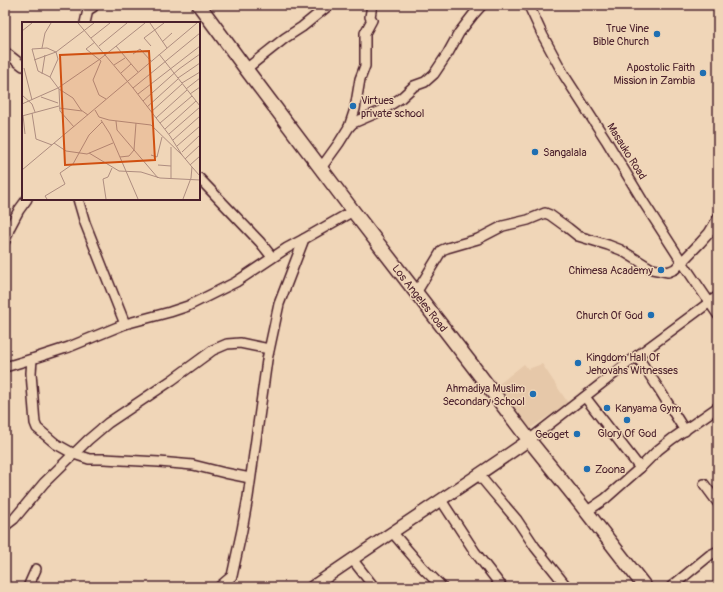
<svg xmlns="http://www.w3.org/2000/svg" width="723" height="592" viewBox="0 0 723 592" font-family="Pangolin,sans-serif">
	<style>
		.built { fill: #e6c8a9 }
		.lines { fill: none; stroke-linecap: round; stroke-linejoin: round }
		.minor-casing { stroke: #4a1f2b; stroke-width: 12 }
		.tertiary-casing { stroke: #4a1f2b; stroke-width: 14 }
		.secondary-casing { stroke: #4a1f2b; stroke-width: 16 }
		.minor { stroke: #f0d6b8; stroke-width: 9 }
		.tertiary { stroke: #f0d6b8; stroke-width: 11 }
		.secondary { stroke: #f0d6b8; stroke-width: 13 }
		.poi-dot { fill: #1f6fb2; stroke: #f0d6b8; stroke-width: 1.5 }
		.labels { text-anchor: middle; stroke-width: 3; stroke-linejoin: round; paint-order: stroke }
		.poi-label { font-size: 11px; fill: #4a1f2b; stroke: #f0d6b8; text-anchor: end }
		.street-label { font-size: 11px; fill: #4a1f2b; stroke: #f0d6b8 }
		.inset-road { fill: none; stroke: #ae8d80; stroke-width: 1 }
		.view { fill: #d05011; fill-opacity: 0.15; stroke: #d05011; stroke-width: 2 }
		.inset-edge { fill: none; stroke: #4a1f2b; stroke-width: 2 }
	</style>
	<rect width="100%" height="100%" fill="#f0d6b8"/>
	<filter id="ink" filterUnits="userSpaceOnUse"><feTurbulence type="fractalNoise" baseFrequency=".025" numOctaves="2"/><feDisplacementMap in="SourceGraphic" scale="8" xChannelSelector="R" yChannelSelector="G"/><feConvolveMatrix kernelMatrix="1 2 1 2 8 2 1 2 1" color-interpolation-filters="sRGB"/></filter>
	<g filter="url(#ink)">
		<path class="built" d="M524,364L528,369L542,364L568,403L529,429L499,384Z"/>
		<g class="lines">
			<defs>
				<g id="minor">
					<path d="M528,5L530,8L543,36L564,75L606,140L644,203L682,262L718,315"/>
					<path d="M85,23L88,10L93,7L94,5"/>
					<path d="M5,52L23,66"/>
					<path d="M246,69L285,38L302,27L329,5"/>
					<path d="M349,127L355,109L360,79L365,66V33L372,20L370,17L372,5"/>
					<path d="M321,168L339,143L349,127L353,123L381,111L401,98L414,86L425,82L434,74L448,53L459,33L473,15L482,5"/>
					<path d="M199,178L260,242L272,257"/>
					<path d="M78,199L85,223L125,324"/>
					<path d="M5,241L10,227L19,210L27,199"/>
					<path d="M416,293L439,255L442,250L447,248L478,239L503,226L528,220L545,213L550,215L568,228L578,236L608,245L621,250L652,269L668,272L675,269L700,243L709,233L718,218"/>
					<path d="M637,356L659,389L685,431"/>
					<path d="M32,359L31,373L35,423L37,428L56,444L74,454L89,459H104L159,462L193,465L225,473L250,478"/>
					<path d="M5,367L32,359L69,347L125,324L170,312L188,306L236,282L287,248L304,239"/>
					<path d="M585,397L640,468"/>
					<path d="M529,440L637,356L718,296"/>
					<path d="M479,475L494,493L517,520L535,547L567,587"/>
					<path d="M704,484L718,503"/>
					<path d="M441,500L475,552L502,587"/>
					<path d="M586,512L605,499L640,468L658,450L672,439L718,407"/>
					<path d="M5,526L14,519L44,483L88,440L108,423L172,380L213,350L227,344L240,343L269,349"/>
					<path d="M392,532L422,567L442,587"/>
					<path d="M352,559L374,587"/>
					<path d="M28,587L36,569"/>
					<path d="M219,587L232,576L242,530L248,497L267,360L279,304L304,239L353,211"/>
					<path d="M671,587L710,555L718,551"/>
				</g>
				<path id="tertiary" d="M312,587C384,537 457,490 529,440"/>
				<path id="secondary" d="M199,5L246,69L353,211L472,365L529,440L579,502L645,587"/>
			</defs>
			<use href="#minor" class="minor-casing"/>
			<use href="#tertiary" class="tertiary-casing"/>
			<use href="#secondary" class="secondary-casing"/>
			<use href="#minor" class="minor"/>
			<use href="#tertiary" class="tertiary"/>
			<use href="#secondary" class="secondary"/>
		</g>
	</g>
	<g class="poi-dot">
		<circle cx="657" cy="34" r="4"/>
		<circle cx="703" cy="73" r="4"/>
		<circle cx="353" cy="106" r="4"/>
		<circle cx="535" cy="152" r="4"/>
		<circle cx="661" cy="270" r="4"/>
		<circle cx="651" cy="315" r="4"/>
		<circle cx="578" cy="363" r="4"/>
		<circle cx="533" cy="394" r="4"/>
		<circle cx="607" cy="408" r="4"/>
		<circle cx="627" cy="420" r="4"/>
		<circle cx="577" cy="434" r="4"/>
		<circle cx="587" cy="469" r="4"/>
	</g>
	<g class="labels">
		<g class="poi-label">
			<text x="649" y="32">True Vine<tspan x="649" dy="13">Bible Church</tspan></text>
			<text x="695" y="71">Apostolic Faith<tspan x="695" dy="13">Mission in Zambia</tspan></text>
			<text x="361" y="104" text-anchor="start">Virtues<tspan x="361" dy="13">private school</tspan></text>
			<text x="543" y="156" text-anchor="start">Sangalala</text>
			<text x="653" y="274">Chimesa Academy</text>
			<text x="643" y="319">Church Of God</text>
			<text x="586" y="361" text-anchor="start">Kingdom Hall Of<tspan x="586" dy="13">Jehovahs Witnesses</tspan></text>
			<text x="525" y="392">Ahmadiya Muslim<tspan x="525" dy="13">Secondary School</tspan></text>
			<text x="615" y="412" text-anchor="start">Kanyama Gym</text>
			<text x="627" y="437" text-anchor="middle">Glory Of God</text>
			<text x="569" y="438">Geoget</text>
			<text x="595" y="473" text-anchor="start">Zoona</text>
		</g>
		<g class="street-label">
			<text transform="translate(627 151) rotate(58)" y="4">Masauko Road</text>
			<text transform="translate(420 298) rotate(52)" y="4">Los Angeles Road</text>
		</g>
	</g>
	<g transform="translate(22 22)">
		<rect width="178" height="178" fill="#f0d6b8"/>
		<path class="inset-road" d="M56,1L111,66L148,114L160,133M128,1L145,26M0,9L10,1M69,16L88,1M73,20L64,27L79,39L71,58L77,73L84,77M140,20L150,11M77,24L105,1M94,24L116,50M129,24L122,16L142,1M20,26L23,11L29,1M111,32L118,27L129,39M137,32L178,84M12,38L34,30L72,1M92,43L103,36M2,46L10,78M99,51L109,42M20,52L23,33M28,55L36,37L34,30L25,26L10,27L16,49L28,55L37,67L51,76L59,88L66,93M156,56L178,41M160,61L178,50M111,66L178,11M37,67L38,89L52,105M164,67L178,56M116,72L178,24M168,72L178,65M0,73L10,82L13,90M19,75L36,81M121,79L157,47L178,32M0,82L36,66L78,37L123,1M125,85L156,57M37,86L60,89M73,88L77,95L87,98L129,103L160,133L170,145L169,156L161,177M129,90L160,62M10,91L14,117L30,123M1,93L3,112M0,94L37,84M134,96L165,68M79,98L88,112L116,177M94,99L95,108L136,156M138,101L170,74M143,107L174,79M147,112L178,85M151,118L178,94M32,121L44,129L65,132L91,121M155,124L178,104M160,130L178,113M67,131L97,149L119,150L138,156L178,158M129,133L135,135L140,115M98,135L107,134L112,128L114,101M163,137L178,123M136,143L149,144M168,143L178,134M170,145L178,154M0,148L175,1M149,157V125M25,177L23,174L43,162L38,151L51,142L67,113L80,100M84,177L81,157L86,155L90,146"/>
		<path class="view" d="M127,29L133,138L43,143L38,33Z"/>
		<rect width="178" height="178" class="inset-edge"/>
	</g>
	<rect width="723" height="592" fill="none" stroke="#f0d6b8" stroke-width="20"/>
	<rect x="10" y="10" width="703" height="572" fill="none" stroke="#4a1f2b" stroke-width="1.5" filter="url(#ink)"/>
</svg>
